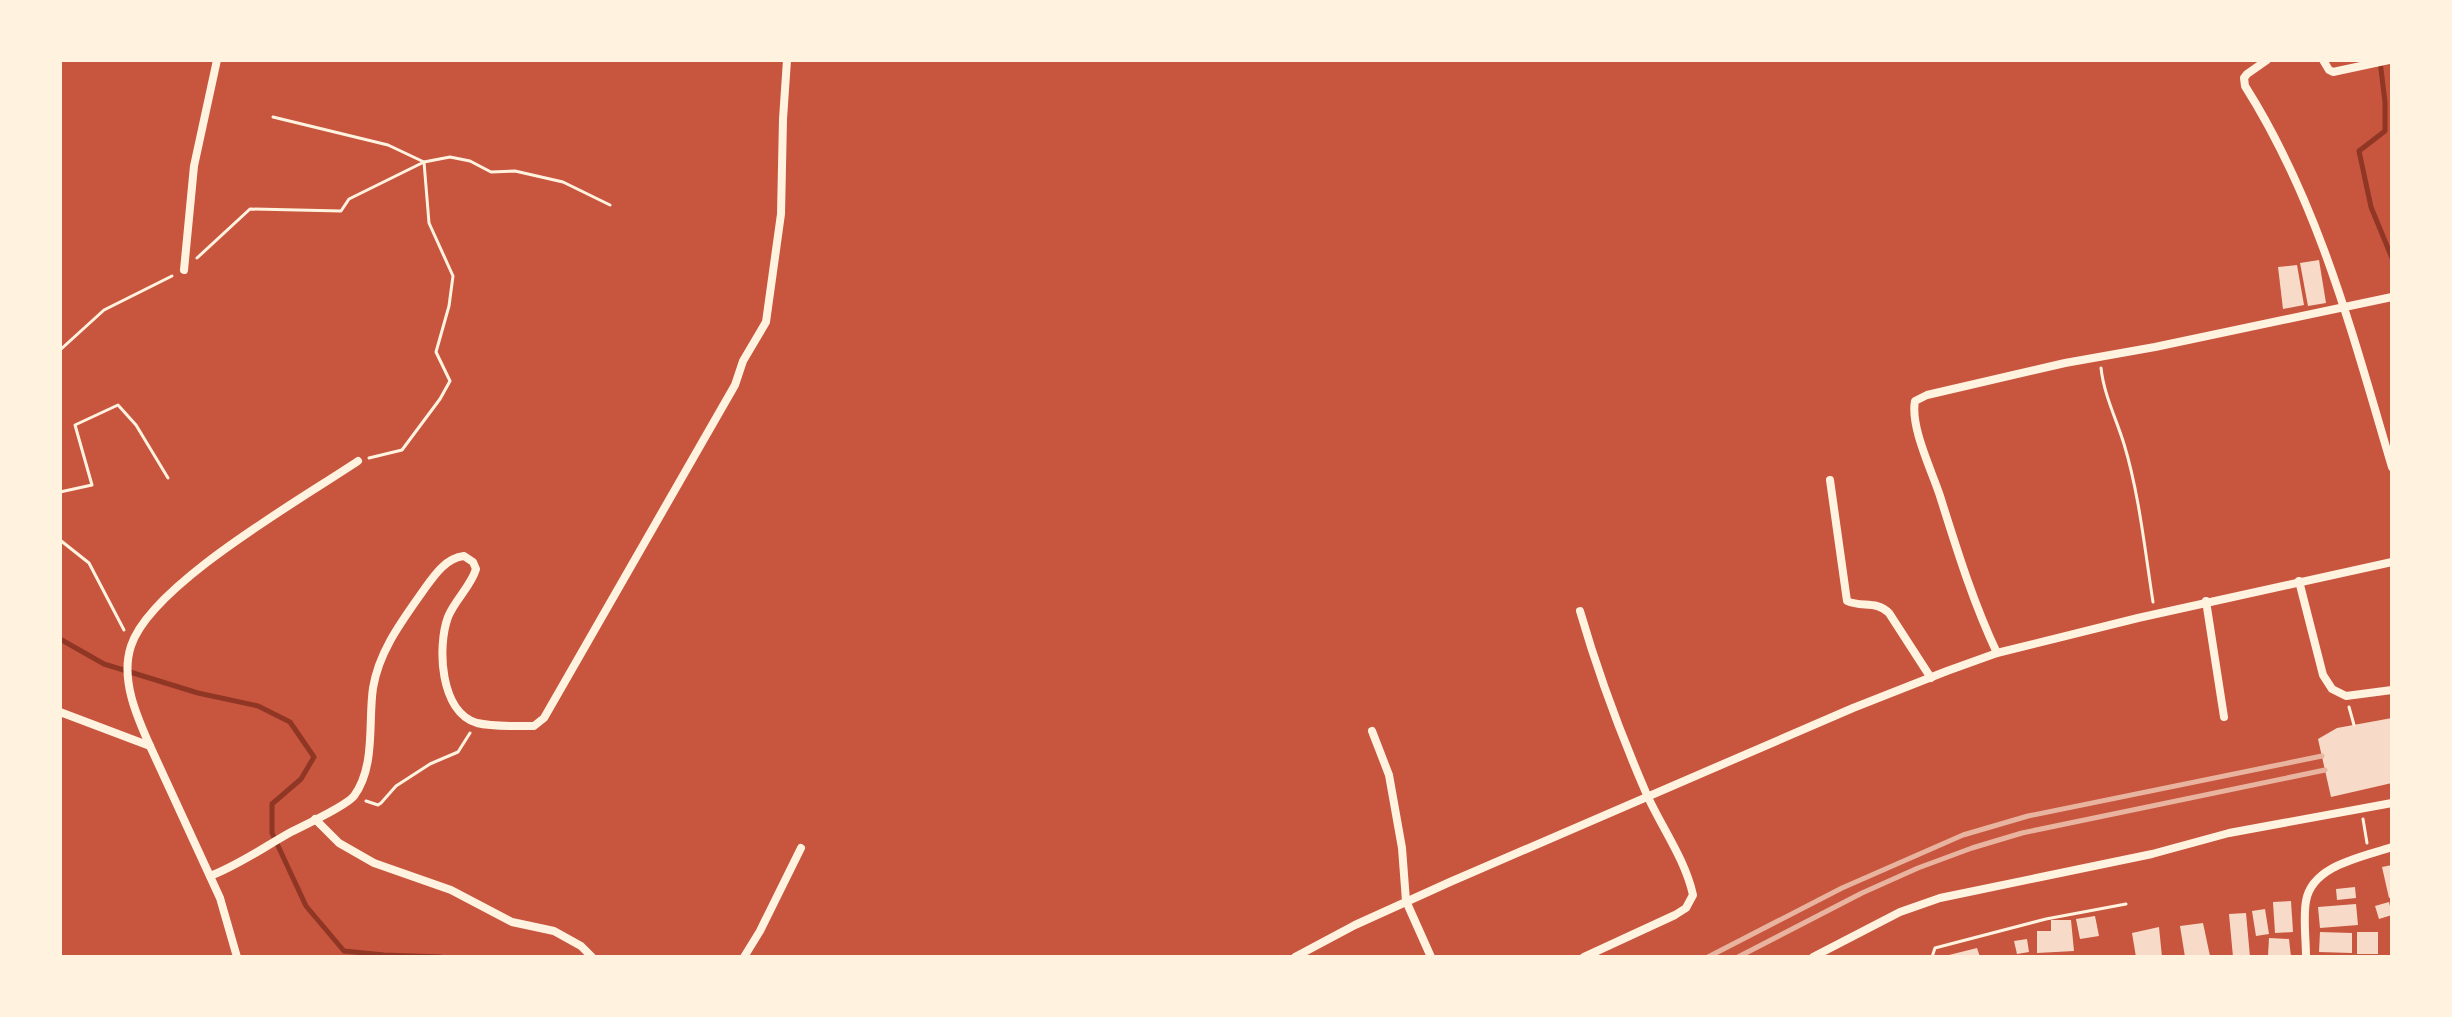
<svg xmlns="http://www.w3.org/2000/svg" width="2452" height="1017" viewBox="0 0 2452 1017" font-family="'Public Sans',sans-serif">
	<style>
		.lines { fill: none; stroke-linecap: round; stroke-linejoin: round }
		.stream { stroke: #8f3625; stroke-width: 5 }
		.building { fill: #f7dbc8 }
		.path { stroke: #fff3e0; stroke-width: 3 }
		.minor { stroke: #fff3e0; stroke-width: 8 }
		.rail { stroke: #e9b49f; stroke-width: 5 }
	</style>
	<rect width="100%" height="100%" fill="#c8553d"/>
	<g class="lines">
		<g class="stream">
			<path d="M2380,61L2385,102V131L2359,151L2371,207L2392,258"/>
			<path d="M60,639L104,664L198,693L258,706L290,722L314,757L301,779L272,804V833L306,906L344,951L384,955L441,957"/>
		</g>
	</g>
	<g class="building">
		<path d="M2319,260L2326,303L2308,306L2300,263Z"/>
		<path d="M2297,265L2304,305L2283,309L2278,267Z"/>
		<path d="M2392,718V783L2331,797L2318,739L2337,728Z"/>
		<path d="M2392,865V897L2389,898L2382,867Z"/>
		<path d="M2355,887L2356,898L2337,900L2336,889Z"/>
		<path d="M2291,901L2293,932L2275,933L2273,902Z"/>
		<path d="M2389,902L2392,915L2379,919L2375,906Z"/>
		<path d="M2356,904L2358,925L2320,928L2318,907Z"/>
		<path d="M2265,909L2269,934L2256,936L2252,911Z"/>
		<path d="M2246,913L2250,957H2233L2229,914Z"/>
		<path d="M2095,916L2099,936L2080,939L2076,919Z"/>
		<path d="M2051,920H2071L2074,951L2037,953V931H2051Z"/>
		<path d="M2203,923L2210,956L2185,957L2180,926Z"/>
		<path d="M2159,927L2162,957H2136L2132,933Z"/>
		<path d="M2320,932L2352,933V953L2319,952Z"/>
		<rect x="2357" y="932" width="21" height="22"/>
		<path d="M2269,938L2289,939L2291,957L2268,956Z"/>
		<path d="M2027,939L2029,952L2017,954L2014,941Z"/>
		<path d="M1977,948L1980,957H1945V956Z"/>
	</g>
	<g class="lines">
		<g class="path">
			<path d="M273,117L388,145L424,162L450,157L470,161L491,172L515,171L563,182L610,205"/>
			<path d="M197,258L250,209L341,211L349,199L424,162L429,223L453,276L449,306L436,352L450,381L440,399L402,450L369,458"/>
			<path d="M60,350L104,310L172,276"/>
			<path d="M2101,368C2104,395 2116,418 2124,444C2139,493 2145,551 2153,602"/>
			<path d="M60,492L92,485L75,425L118,405L136,425L168,478"/>
			<path d="M60,540L89,563L124,630"/>
			<path d="M2349,707L2354,725"/>
			<path d="M366,801L378,805L381,803L396,786L430,764L458,752L470,733"/>
			<path d="M2363,819L2367,843"/>
			<path d="M1932,957L1935,948L2046,919L2126,904"/>
		</g>
		<g class="minor">
			<path d="M2267,60L2247,74L2244,78L2245,86C2319,203 2353,336 2392,467"/>
			<path d="M2323,60L2329,70L2333,72L2389,60"/>
			<path d="M184,270L194,166L217,60"/>
			<path d="M1830,480L1847,601C1862,608 1876,600 1889,613L1931,678"/>
			<path d="M2299,581L2323,675L2332,689L2346,696L2392,690"/>
			<path d="M2206,601L2224,717"/>
			<path d="M1580,611C1598,673 1621,735 1647,795C1662,828 1685,859 1693,895L1686,908L1675,915L1584,957"/>
			<path d="M1997,653C1973,602 1957,550 1940,496C1932,471 1910,427 1915,401L1927,395L2065,363L2155,347L2392,297"/>
			<path d="M60,712L150,746L220,898L237,957"/>
			<path d="M1372,731L1389,775L1402,848L1406,901L1431,957"/>
			<path d="M150,746C137,717 120,679 131,646C151,584 302,499 358,461"/>
			<path d="M315,819L339,843L374,863L451,890L512,922L554,931L581,946L592,957"/>
			<path d="M210,876C239,865 264,847 291,832C305,825 346,806 354,796C376,766 368,721 373,688C379,651 402,621 423,591C433,577 445,558 464,556L473,562L476,569C471,586 455,600 448,617C437,647 440,712 477,723C494,727 517,726 534,726L544,718L735,385L743,361L766,322L781,214L783,119L787,60"/>
			<path d="M744,957L760,931L801,848"/>
			<path d="M1295,957L1355,925L1450,882L1853,708L1947,671L1997,653L2138,618L2392,562"/>
			<path d="M1813,957L1900,912L1940,898L2152,854L2229,833L2392,803"/>
			<path d="M2306,957C2306,939 2303,918 2306,901C2312,865 2363,857 2392,847"/>
		</g>
		<g class="rail">
			<path d="M1708,957L1842,888L1963,835L2028,816L2322,756"/>
			<path d="M1738,957L1862,893L1918,868L1972,848L2022,833L2325,770"/>
		</g>
	</g>
	<rect width="2452" height="1017" fill="none" stroke="#fff3e0" stroke-width="124"/>
</svg>
